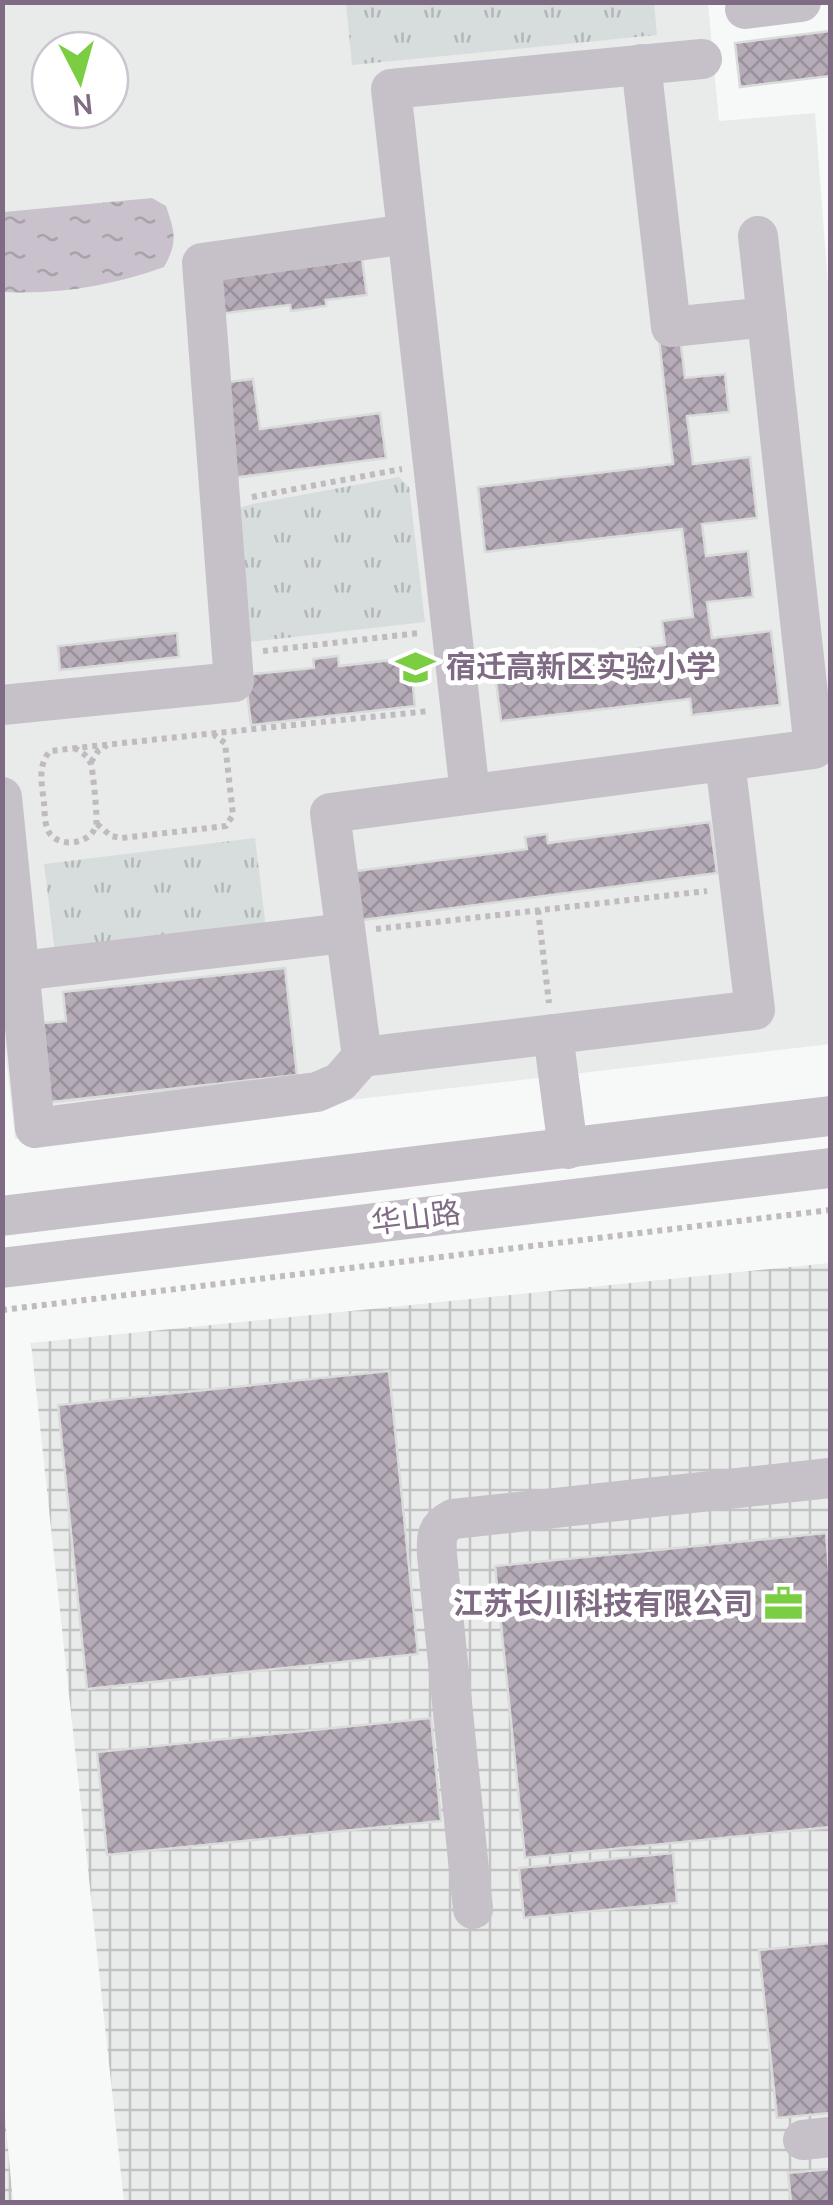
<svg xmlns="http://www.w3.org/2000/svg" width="833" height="2205" viewBox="0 0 833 2205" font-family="Manrope,'Noto Sans SC',sans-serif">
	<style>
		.built { fill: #e9eaea; fill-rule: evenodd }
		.industrial { fill: url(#industrial-grid) }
		.grass { fill: url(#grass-tufts) }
		.water { fill: url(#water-ripples) }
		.building { fill: url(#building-cross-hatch); stroke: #d9dbda; stroke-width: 2.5 }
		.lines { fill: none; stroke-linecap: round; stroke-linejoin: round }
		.path { stroke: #bfbbc0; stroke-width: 6; stroke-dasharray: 5 5; stroke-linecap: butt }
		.minor { stroke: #c6c1c8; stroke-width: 40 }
		.labels { text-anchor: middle; stroke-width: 10; stroke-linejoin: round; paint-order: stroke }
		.poi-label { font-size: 30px; font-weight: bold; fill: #7f6c84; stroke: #fff; text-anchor: start }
		.street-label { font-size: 30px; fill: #7f6c84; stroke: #fff }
	</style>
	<defs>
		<pattern id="industrial-grid" width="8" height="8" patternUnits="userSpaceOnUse" patternTransform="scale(2.5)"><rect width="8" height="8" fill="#e9eaea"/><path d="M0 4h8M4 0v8" fill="none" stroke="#c2c2c3"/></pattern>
		<pattern id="grass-tufts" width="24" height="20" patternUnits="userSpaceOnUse" patternTransform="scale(2.5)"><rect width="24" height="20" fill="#d7dddd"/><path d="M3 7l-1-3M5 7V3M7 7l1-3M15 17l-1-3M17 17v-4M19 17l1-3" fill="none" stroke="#b4b7b9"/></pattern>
		<pattern id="water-ripples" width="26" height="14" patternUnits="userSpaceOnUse" patternTransform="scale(2.5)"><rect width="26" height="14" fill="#c9c2cc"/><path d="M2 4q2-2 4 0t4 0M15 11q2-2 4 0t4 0" fill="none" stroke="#a8a2ab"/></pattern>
		<pattern id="building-cross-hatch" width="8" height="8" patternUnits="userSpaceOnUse" patternTransform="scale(2.5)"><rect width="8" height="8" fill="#b5acb8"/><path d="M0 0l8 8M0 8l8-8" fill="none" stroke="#98909b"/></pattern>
	</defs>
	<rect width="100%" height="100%" fill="#f7f9f8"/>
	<path class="built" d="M2,3H708L719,121L815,113L830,312V1044L15,1139L2,1022ZM50,50H110V110H50Z"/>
	<g class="industrial">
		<path d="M830,1263V2202H124L31,1343Z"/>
		<path d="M3,2096L13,2202H3Z"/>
	</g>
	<g class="grass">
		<path d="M346,3H654L657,35L352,65Z"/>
		<path d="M399,477L409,487L425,622L240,643L234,510L252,504Z"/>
		<path d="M255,838L266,928L55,953L44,864Z"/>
	</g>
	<path class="water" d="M152,198L166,206C175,233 178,242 164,267C114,285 58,295 5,292L3,290L4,212Z"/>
	<g class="building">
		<path d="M830,31V76L740,87L735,43Z"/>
		<path d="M362,259L367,295L326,300V306L291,311L290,305L219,314L214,279Z"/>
		<path d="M680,337L685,378L725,374L729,412L687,416L693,464L750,457L757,518L702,524L706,556L748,551L753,597L707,602L712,638L771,631L780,705L692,715L690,699L501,721L494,665L665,645L662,621L693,617L682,529L485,552L478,487L673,464L659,339Z"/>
		<path d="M253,379L260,429L380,413L386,458L232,478L220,383Z"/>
		<path d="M177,633L179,657L60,670L58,646Z"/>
		<path d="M338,656L339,666L410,658L415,706L251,725L245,675L314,668L313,659Z"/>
		<path d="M710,822L717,873L362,920L356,871L527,849L525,837L547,834L548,843Z"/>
		<path d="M285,968L297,1075L51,1102L43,1023L66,1021L63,992Z"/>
		<path d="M389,1371L418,1654L87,1689L58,1405Z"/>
		<path d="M826,1533L830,1582V1827L525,1858L495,1566Z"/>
		<path d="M431,1718L441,1821L107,1855L97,1752Z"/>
		<path d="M673,1853L677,1903L524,1918L519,1868Z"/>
		<path d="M830,1943V2113L777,2118L759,1950Z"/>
		<path d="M830,2169V2202H791L788,2173Z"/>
	</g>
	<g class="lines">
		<g class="path">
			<path d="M252,497L402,469"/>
			<path d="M263,651L419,633"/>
			<path d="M74,748C81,751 88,756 91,764C93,771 98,820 96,826C90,844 61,848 50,834C44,826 45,813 44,803C42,784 37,766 50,751C176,737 302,724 429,711"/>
			<path d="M91,762L98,751L107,745"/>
			<path d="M97,824L111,836L122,838L226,826L233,815L225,743L214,735"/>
			<path d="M538,910L549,1003"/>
			<path d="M376,929L707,891"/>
			<path d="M2,1310L830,1210"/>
		</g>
		<g class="minor">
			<path d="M745,9L801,2"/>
			<path d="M641,64L671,327L767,317"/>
			<path d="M2,705L234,682L202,263L407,234"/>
			<path d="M725,761L755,1010L362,1057L330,813L814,749L758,236"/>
			<path d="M470,794L391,89L702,59"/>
			<path d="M2,797L35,1128L317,1092L340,1082L362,1057"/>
			<path d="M20,971L345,933"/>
			<path d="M553,1034L568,1149"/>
			<path d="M2,1216L830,1116"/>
			<path d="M2,1268L830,1168"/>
			<path d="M473,1909L437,1555C436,1537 436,1528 453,1519L830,1478"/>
			<path d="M803,2140L830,2137"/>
		</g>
	</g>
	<defs>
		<symbol id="school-bare" viewBox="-9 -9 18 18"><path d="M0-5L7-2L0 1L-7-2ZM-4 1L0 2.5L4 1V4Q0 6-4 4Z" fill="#7bce42" stroke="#fff" stroke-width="2.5" paint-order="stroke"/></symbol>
		<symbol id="office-bare" viewBox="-9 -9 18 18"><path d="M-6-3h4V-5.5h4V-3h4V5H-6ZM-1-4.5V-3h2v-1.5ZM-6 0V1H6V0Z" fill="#7bce42" stroke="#fff" stroke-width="2.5" paint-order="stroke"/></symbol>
	</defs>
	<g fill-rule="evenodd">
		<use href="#school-bare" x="388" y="640" width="55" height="55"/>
		<use href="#office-bare" x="756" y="1576" width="55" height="55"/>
	</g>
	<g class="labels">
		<g class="poi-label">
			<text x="446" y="677">宿迁高新区实验小学</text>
			<text x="753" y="1614" text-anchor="end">江苏长川科技有限公司</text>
		</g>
		<g class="street-label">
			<text transform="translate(416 1218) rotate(-7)" y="10">华山路</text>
		</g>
	</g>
	<rect width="833" height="2205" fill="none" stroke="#7f6c84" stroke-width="10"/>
	<g transform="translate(80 80) rotate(174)"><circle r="48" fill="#ffffff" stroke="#ccc4ce" stroke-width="2.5"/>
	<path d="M0-8L18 38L0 25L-18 38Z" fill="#7bce42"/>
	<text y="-15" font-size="28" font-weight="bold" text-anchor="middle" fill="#7f6c84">N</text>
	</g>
</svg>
